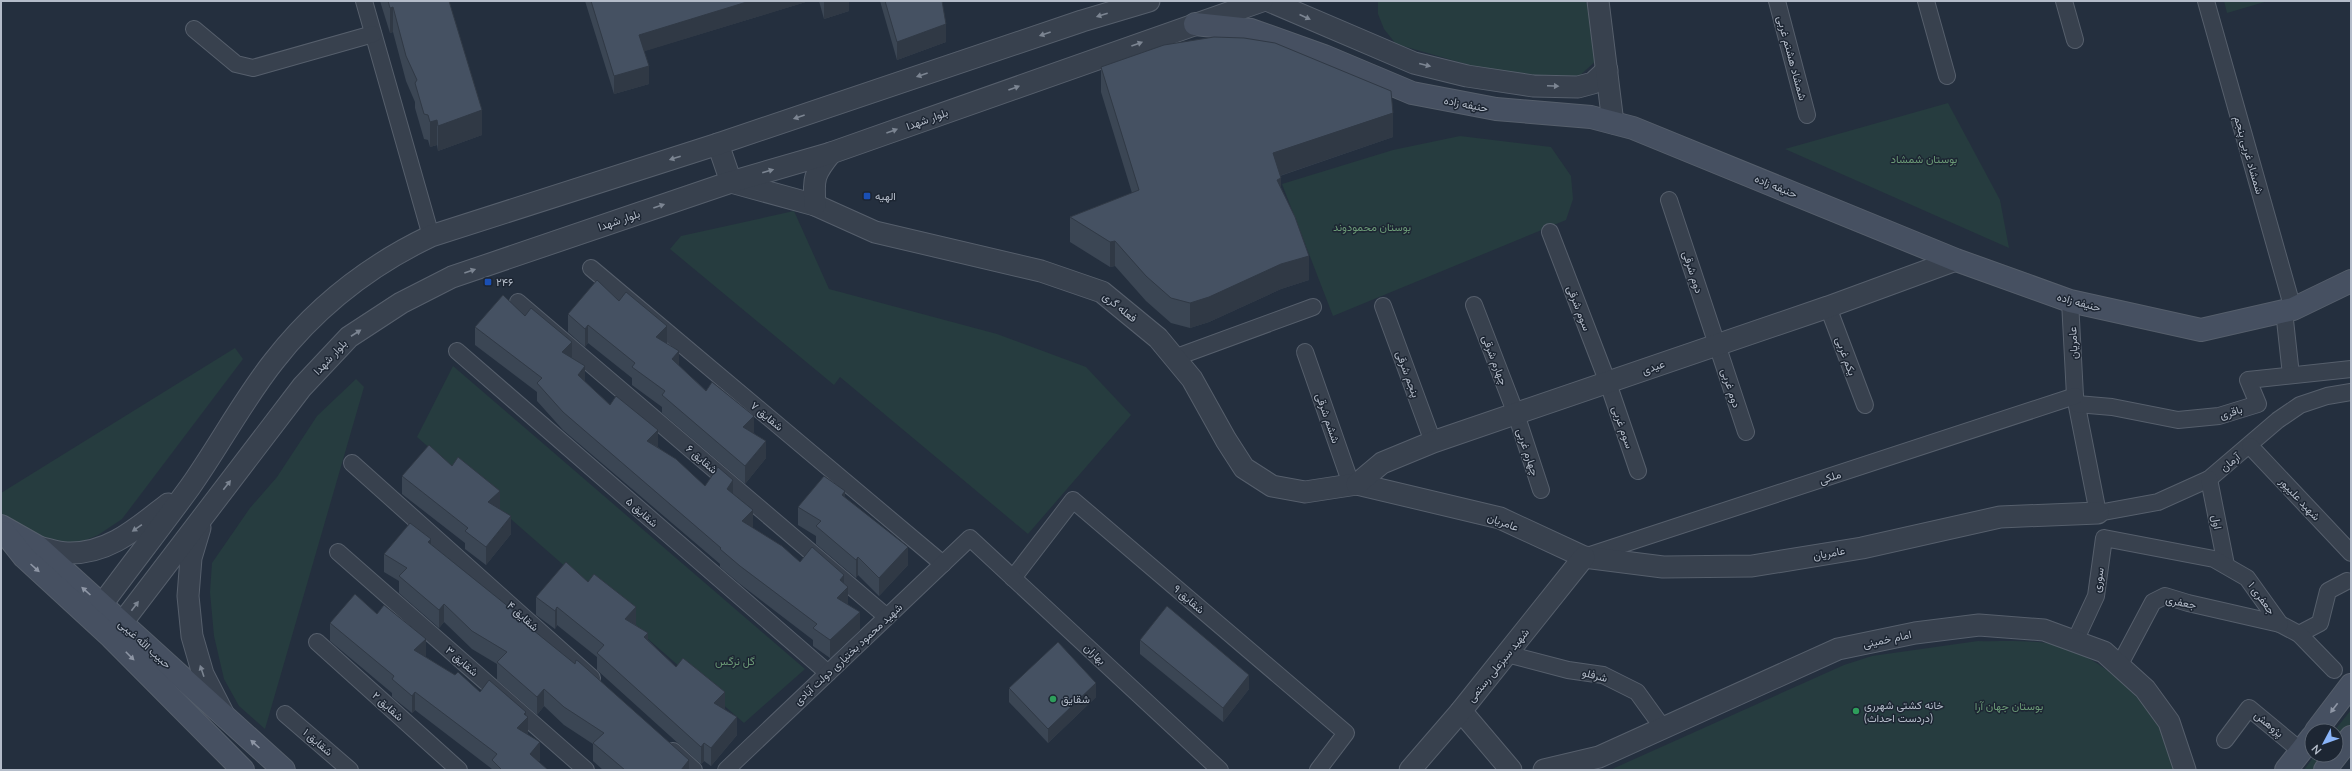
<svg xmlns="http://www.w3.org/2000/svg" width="2352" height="771" viewBox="0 0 2352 771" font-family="Lato,Vazirmatn,sans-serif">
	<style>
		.green { fill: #263c3f }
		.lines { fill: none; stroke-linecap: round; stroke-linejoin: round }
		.minor-casing { stroke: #565f6c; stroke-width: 18 }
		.tertiary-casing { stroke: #565f6c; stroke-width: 23 }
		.secondary-casing { stroke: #565f6c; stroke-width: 24 }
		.minor { stroke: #38414e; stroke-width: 16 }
		.tertiary { stroke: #38414e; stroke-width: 21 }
		.secondary { stroke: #465061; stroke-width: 22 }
		.wall { fill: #3b4654 }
		.shaded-wall { fill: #303945 }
		.building { fill: #455162; stroke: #303945 }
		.oneway { fill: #7c8592 }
		.oneway2 { fill: #8e96a5 }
		.transit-dot { fill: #1a4fb4; stroke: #1d2633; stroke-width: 1.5 }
		.leisure-dot { fill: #2e9e5b; stroke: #1d2633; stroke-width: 1.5 }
		.labels { text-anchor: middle; stroke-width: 3; stroke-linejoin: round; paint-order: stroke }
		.street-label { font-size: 11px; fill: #b4bcc9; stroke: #1d2633 }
		.park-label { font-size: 11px; fill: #6b9a76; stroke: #1d2633 }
		.poi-label { font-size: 11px; fill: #b4bcc9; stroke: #1d2633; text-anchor: start }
	</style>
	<rect width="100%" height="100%" fill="#242f3e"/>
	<g class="green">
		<path d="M1378,1H1585L1591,10L1599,58L1576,79L1490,71L1396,44L1384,29L1378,14Z"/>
		<path d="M2224,1H2268L2227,13Z"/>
		<path d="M1948,103L2000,200L2009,248L1785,149Z"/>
		<path d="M1460,136L1551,147L1571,176L1573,199L1566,220L1333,316L1282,184L1393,150Z"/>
		<path d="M794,211L829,289L997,334L1086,367L1131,415L1028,534L840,377L834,385L670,249L681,236Z"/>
		<path d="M235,348L243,359L122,519L98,535L74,545L40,541L1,513V493Z"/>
		<path d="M453,366L805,669L744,723L417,437Z"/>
		<path d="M356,379L364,387L265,729L239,706L224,679L214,636L210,592L212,563L250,508L277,477L317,416Z"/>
		<path d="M1978,641C2006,642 2039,638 2066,648C2101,660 2136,691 2156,722C2165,736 2170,755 2176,770H1610L1844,665L1872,656Z"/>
		<path d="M2351,710V724L2336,743V731H2334Z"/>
		<path d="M2315,755H2326L2315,770H2304Z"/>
	</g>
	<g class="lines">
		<defs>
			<g id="minor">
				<path d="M364,1L431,236"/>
				<path d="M1777,1L1807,115"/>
				<path d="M1926,1L1947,76"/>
				<path d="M2064,1L2075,40"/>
				<path d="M2206,1L2293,309"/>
				<path d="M194,29L236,64L253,68L373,34"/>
				<path d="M1669,200L1746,432"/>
				<path d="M1550,232L1608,383L1638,471"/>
				<path d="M591,268L943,564"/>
				<path d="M2070,301L2075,396L2098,513L2158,502L2209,479L2278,420L2300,405L2327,396L2351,392"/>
				<path d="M518,302L887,617"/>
				<path d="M1474,305L1516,414L1541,490"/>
				<path d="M1383,306L1433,442"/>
				<path d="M1828,307L1865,405"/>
				<path d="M2284,311L2291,375"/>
				<path d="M457,351L828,673"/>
				<path d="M1305,352L1351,484"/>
				<path d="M1174,358L1313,307"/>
				<path d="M2077,404L2112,407L2178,420L2219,416L2258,404L2248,380L2351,369"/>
				<path d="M2250,446L2351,553"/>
				<path d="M352,463L592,678"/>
				<path d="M2209,479L2226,565"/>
				<path d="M338,552L586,770"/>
				<path d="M1587,556L2075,396"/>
				<path d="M1013,578L1073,500L1346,733L1318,770"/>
				<path d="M2299,634L2320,623L2328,591L2347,581"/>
				<path d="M2075,641L2096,596L2104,538L2214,559L2247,578L2280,624L2299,634L2334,670"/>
				<path d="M317,642L459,770"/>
				<path d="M1507,654L1568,670L1603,675L1637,692L1663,728"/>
				<path d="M2119,666L2153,602L2165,596L2188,603L2280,624"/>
				<path d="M285,714L350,770"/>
				<path d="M2225,740L2249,708L2301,751"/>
				<path d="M673,751L694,770"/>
				<path d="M726,770L970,538L1220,770"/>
			</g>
			<g id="tertiary">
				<path d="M1269,1L1414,63L1467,76L1533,86L1578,87L1593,83L1607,70"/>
				<path d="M1598,1L1613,123"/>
				<path d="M718,144L731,182"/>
				<path d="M731,182L815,205L875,232L1041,271L1102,292L1158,338L1192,379L1226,440L1244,468L1272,486L1305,492L1357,484L1500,518L1584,557L1663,567L1752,566L1862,548L2000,517L2098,513"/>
				<path d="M815,205C813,178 814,174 831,153"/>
				<path d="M1357,484L1382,463L1433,442L1828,307L1956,260"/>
				<path d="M200,528L191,558L188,596L192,636L203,674L223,713"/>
				<path d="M38,547C48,549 58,553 68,553C109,554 137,528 168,504"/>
				<path d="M92,618C124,574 158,531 190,487C219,446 243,400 274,361C316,307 370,265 431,236L718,144L1082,21L1149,1"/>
				<path d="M112,636L302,387L349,337L401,303L452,277L731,182L831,153L1262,1"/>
				<path d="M1461,711L1511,770"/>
				<path d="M1410,770L1461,711L1584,557"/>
				<path d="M1544,770L1599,757L1838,649L1915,633L1979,625L2044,630L2104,652L2145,689L2169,722L2185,770"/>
			</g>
			<g id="secondary">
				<path d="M1195,24L1251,30L1324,56L1412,93L1496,109L1591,117L1633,128L1956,260L2070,301L2201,330L2293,309L2351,281"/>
				<path d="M1,526L38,547L284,770"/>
				<path d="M5,533L24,557L111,637L243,770"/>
				<path d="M2316,731L2351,685"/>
				<path d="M2286,770L2312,737"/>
				<path d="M2325,770L2351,737"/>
			</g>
		</defs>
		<use href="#minor" class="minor-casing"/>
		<use href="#tertiary" class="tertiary-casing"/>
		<use href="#secondary" class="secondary-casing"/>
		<use href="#minor" class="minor"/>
		<use href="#tertiary" class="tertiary"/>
		<use href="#secondary" class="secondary"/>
	</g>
	<g class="wall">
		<path d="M380,1H449L482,135L438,151L437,145L430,147L428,140L424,139L415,108V102L406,81L393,32L390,33Z"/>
		<path d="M585,1H809L644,51L649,84L614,94Z"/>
		<path d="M819,1H849V11L824,19Z"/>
		<path d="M880,1H942L946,42L897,60Z"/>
		<path d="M1101,67L1393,137L1280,176L1281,189L1309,280L1281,289L1209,322L1190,328L1171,323L1146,301L1115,266L1110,267L1070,242V217L1132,193L1101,92Z"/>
		<path d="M619,301L667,344L679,366L754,433L766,458L745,484L662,413V407L632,385V378L588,343L585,347L568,332V314Z"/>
		<path d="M525,316L572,357L585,382L658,447L705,486L733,494L753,528L800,562L844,584L848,605L860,630L830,658L813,646V640L740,584L720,567V564L563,430L537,401V392L475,345V327Z"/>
		<path d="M452,466L500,509L511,534L486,565L465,549V543L402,494V476Z"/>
		<path d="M845,498L908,565L879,596L858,575L856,578L816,544V536L798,525V507Z"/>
		<path d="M431,545L530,628L689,770H603L593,761V744L564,725L544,706L537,715L497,680V664L472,649L444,622L439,628L399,593V581L384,572V554Z"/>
		<path d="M588,582L636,625L648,640L676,667L725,710L737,735L711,766L704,761L701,764L597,670V657L557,625L555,629L536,615V597Z"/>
		<path d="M377,614L426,657L480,692L526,715L528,735L540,760L539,762L548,770H492V769L415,710L412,713L392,697V693L330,641V623Z"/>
		<path d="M1140,640L1249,689L1223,722L1140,654Z"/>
		<path d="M1009,688L1096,697L1048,743L1009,702Z"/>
	</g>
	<g class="shaded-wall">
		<path d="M750,1H809L639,53V35Z"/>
		<path d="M824,1H849V11L824,19Z"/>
		<path d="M393,7V32L390,33V8Z"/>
		<path d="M946,24V42L897,60V42Z"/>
		<path d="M649,66V84L614,94V76Z"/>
		<path d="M482,110V135L438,151V126Z"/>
		<path d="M1393,113V137L1273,178V153Z"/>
		<path d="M437,120V145L430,147V122Z"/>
		<path d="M1281,178V203L1277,180Z"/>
		<path d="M1115,241V266L1110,267V242Z"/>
		<path d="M1309,256V280L1281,289L1209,322L1190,328V303L1281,264Z"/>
		<path d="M588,325V343L585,347V329Z"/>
		<path d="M667,326V344L656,337Z"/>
		<path d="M572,342V360L562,352Z"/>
		<path d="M679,351V369L672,359Z"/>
		<path d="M585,366V384L578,375Z"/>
		<path d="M754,416V434L743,427Z"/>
		<path d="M658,430V447L647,441Z"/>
		<path d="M766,441V458L745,484V466Z"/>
		<path d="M733,480V498L727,489Z"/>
		<path d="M500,491V509L488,502Z"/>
		<path d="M845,491V509L842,495Z"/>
		<path d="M753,510V528L742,521Z"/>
		<path d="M511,516V534L486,565V547Z"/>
		<path d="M431,539V557L428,542Z"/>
		<path d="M908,547V565L879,596V578Z"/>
		<path d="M858,557V575L856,578V560Z"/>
		<path d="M844,575V592L848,587V605L837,598L840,580Z"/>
		<path d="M444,604V622L439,628V610Z"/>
		<path d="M557,607V625L555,629V611Z"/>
		<path d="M636,607V625L625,619Z"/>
		<path d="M860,612V630L830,658V640Z"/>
		<path d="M648,633V650L644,637Z"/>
		<path d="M426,639V657L414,650Z"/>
		<path d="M1249,675V689L1223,722V708Z"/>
		<path d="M1096,683V697L1048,743V729Z"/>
		<path d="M544,689V706L537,715V697Z"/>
		<path d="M415,692V710L412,713V696Z"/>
		<path d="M725,692V710L714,703Z"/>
		<path d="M526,712V720L528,717V735L517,728Z"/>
		<path d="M737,717V735L711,766V748Z"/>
		<path d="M540,742V760L532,770L530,754Z"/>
		<path d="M704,743V761L701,764V747Z"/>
		<path d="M689,760V770H681Z"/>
	</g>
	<g class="building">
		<path d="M388,1H449L482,110L438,126L437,120L430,122L428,115L424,114L415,83L417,80L406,56L393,7L390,8Z"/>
		<path d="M591,1H750L639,35L649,66L614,76Z"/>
		<path d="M885,1H942L946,24L897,42Z"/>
		<path d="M1214,37L1244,38L1275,43L1391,91L1393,113L1273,153L1281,178L1277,180L1295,217L1309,256L1281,264L1209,297L1190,303L1171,298L1146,276L1115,241L1110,242L1070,217L1139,190L1101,67L1164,45Z"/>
		<path d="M597,280L619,301L626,292L667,326L656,337L679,351L672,359L706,391L712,382L754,416L743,427L766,441L745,466L662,395L665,391L632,367L635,363L588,325L585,329L568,314Z"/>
		<path d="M503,295L525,316L531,308L572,342L562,352L585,366L578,375L610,405L616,396L658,430L647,441L676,459L705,486L718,467L733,480L727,489L753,510L742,521L782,546L800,562L812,547L844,575L840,580L848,587L837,598L860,612L830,640L813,628L817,624L740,566L720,549L721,548L563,412L537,383L542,378L475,327Z"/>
		<path d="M429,445L452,466L458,457L500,491L488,502L511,516L486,547L465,531L468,528L402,476Z"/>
		<path d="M824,476L845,491L842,495L908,547L879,578L858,557L856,560L816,526L821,521L798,507Z"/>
		<path d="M410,523L431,539L428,542L530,624L528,626L575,664L576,660L578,661L689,760L681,770H642L641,769L640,770H625L593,743L604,733L564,707L544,689L537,697L497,662L507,652L472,631L444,604L439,610L399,576L407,568L384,554Z"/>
		<path d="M566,562L588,582L594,574L636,607L625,619L648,633L644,637L676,667L683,658L725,692L714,703L737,717L711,748L704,743L701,747L597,653L604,645L557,607L555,611L536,597Z"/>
		<path d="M355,594L377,614L384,605L426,639L414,650L455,675L458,672L480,692L489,680L526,712L524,714L528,717L517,728L540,742L530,754L548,770H502L492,760L497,754L415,692L412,696L392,679L394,676L330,623Z"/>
		<path d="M1167,606L1249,675L1223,708L1140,640Z"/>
		<path d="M1058,642L1096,683L1048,729L1009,688Z"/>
	</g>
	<defs><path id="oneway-solid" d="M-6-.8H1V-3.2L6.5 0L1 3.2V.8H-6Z"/></defs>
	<g class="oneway">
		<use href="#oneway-solid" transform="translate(1102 15) rotate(163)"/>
		<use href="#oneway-solid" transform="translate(1305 17) rotate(24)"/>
		<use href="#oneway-solid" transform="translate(1045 34) rotate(161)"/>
		<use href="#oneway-solid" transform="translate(1137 44) rotate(-20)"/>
		<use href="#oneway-solid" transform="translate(1425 65) rotate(14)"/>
		<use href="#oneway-solid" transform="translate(922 75) rotate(161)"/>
		<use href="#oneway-solid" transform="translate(1553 86) rotate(2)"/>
		<use href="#oneway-solid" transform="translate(1014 88) rotate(-20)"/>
		<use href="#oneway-solid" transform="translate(799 117) rotate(161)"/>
		<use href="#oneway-solid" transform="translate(892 131) rotate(-20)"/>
		<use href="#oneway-solid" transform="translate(675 158) rotate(162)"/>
		<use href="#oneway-solid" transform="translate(768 171) rotate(-16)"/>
		<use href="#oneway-solid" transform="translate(659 206) rotate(-19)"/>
		<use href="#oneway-solid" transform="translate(470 271) rotate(-19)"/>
		<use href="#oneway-solid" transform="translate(356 333) rotate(-33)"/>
		<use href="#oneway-solid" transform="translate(227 485) rotate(-52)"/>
		<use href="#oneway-solid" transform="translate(137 528) rotate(145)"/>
		<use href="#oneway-solid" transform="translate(135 606) rotate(-53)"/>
		<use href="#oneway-solid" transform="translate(202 671) rotate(-109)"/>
	</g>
	<g class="oneway2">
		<use href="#oneway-solid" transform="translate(35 568) rotate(42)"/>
		<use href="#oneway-solid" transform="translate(86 591) rotate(-138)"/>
		<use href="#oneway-solid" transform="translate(130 656) rotate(45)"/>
		<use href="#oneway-solid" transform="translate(2334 708) rotate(127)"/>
		<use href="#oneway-solid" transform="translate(255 744) rotate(-138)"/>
	</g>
	<g class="transit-dot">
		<rect x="863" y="192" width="8" height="8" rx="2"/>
		<rect x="484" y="278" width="8" height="8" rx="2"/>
	</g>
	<g class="leisure-dot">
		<circle cx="1053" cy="699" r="4"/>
		<circle cx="1856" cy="711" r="4"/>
	</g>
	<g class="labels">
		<g class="street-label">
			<text transform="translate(1792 58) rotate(75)" y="4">شمشاد هشتم غربی</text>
			<text transform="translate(1466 104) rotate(11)" y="4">حنیفه زاده</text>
			<text transform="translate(927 119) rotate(-20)" y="4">بلوار شهدا</text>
			<text transform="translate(2249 155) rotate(74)" y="4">شمشاد غربی پنجم</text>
			<text transform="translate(1776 186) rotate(22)" y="4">حنیفه زاده</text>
			<text transform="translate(619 220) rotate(-19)" y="4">بلوار شهدا</text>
			<text transform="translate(1693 272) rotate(72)" y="4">دوم شرقی</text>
			<text transform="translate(2079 302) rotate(15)" y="4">حنیفه زاده</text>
			<text transform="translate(1120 307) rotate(39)" y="4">فعله گری</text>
			<text transform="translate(1579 308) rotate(69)" y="4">سوم شرقی</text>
			<text transform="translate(2073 343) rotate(-93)" y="4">عامریان</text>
			<text transform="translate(1846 356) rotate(70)" y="4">یکم غربی</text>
			<text transform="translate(330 357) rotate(-47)" y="4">بلوار شهدا</text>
			<text transform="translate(1495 360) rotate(69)" y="4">چهارم شرقی</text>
			<text transform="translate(1653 367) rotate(-20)" y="4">عیدی</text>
			<text transform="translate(1408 374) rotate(70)" y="4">پنجم شرقی</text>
			<text transform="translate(1731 388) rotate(72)" y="4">دوم غربی</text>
			<text transform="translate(2231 412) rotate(-16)" y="4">باقری</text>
			<text transform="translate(767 416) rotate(40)" y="4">شقایق ۷</text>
			<text transform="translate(1328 418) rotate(71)" y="4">ششم شرقی</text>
			<text transform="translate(1623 427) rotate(71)" y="4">سوم غربی</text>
			<text transform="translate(1528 452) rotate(72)" y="4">چهارم غربی</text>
			<text transform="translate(702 459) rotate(41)" y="4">شقایق ۶</text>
			<text transform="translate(2230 462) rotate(-39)" y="4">آرمان</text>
			<text transform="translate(1830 477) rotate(-18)" y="4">ملکی</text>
			<text transform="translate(2300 499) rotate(47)" y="4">شهید علیپور</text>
			<text transform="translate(642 512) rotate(41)" y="4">شقایق ۵</text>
			<text transform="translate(1503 522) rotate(20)" y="4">عامریان</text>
			<text transform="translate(2217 522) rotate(79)" y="4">اول</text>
			<text transform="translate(1829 553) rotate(-10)" y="4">عامریان</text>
			<text transform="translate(2098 580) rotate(-81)" y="4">سوری</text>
			<text transform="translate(2262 598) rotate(54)" y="4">جعفری ۱</text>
			<text transform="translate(1189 599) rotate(41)" y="4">شقایق ۹</text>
			<text transform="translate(2181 602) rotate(12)" y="4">جعفری</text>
			<text transform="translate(523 616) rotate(42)" y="4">شقایق ۴</text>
			<text transform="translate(1887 639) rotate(-12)" y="4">امام خمینی</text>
			<text transform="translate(145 644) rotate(42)" y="4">حبیب الله غیبی</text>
			<text transform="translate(848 654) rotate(-43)" y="4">شهید محمود بختیاری دولت آبادی</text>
			<text transform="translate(1095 654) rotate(43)" y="4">بهاران</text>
			<text transform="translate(462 661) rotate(41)" y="4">شقایق ۳</text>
			<text transform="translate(1498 665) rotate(-51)" y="4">شهید سبزعلی رستمی</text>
			<text transform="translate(1595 675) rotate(14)" y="4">شرفلو</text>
			<text transform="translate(388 706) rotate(42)" y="4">شقایق ۲</text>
			<text transform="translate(2269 724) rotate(40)" y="4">پژوهش</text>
			<text transform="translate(318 742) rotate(41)" y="4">شقایق ۱</text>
		</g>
		<g class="park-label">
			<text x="1924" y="163">بوستان شمشاد</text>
			<text x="1372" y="231">بوستان محمودوند</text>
			<text x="735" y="665">گل نرگس</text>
			<text x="2009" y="710">بوستان جهان آرا</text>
		</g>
		<g class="poi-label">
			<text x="875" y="200">الهیه</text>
			<text x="496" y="286">۲۴۶</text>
			<text x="1061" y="703">شقایق</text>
			<text x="1864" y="709">خانه کشتی شهرری<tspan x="1864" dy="13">(دردست احداث)</tspan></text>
		</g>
	</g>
	<rect width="2352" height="771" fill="none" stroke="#b4bcc9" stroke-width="4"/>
	<g transform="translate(2324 743) rotate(229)"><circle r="19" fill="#1d2633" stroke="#59626f"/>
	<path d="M0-3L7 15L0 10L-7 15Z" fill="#8ab4f8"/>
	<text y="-6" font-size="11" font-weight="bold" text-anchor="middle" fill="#b4bcc9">N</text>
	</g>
</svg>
